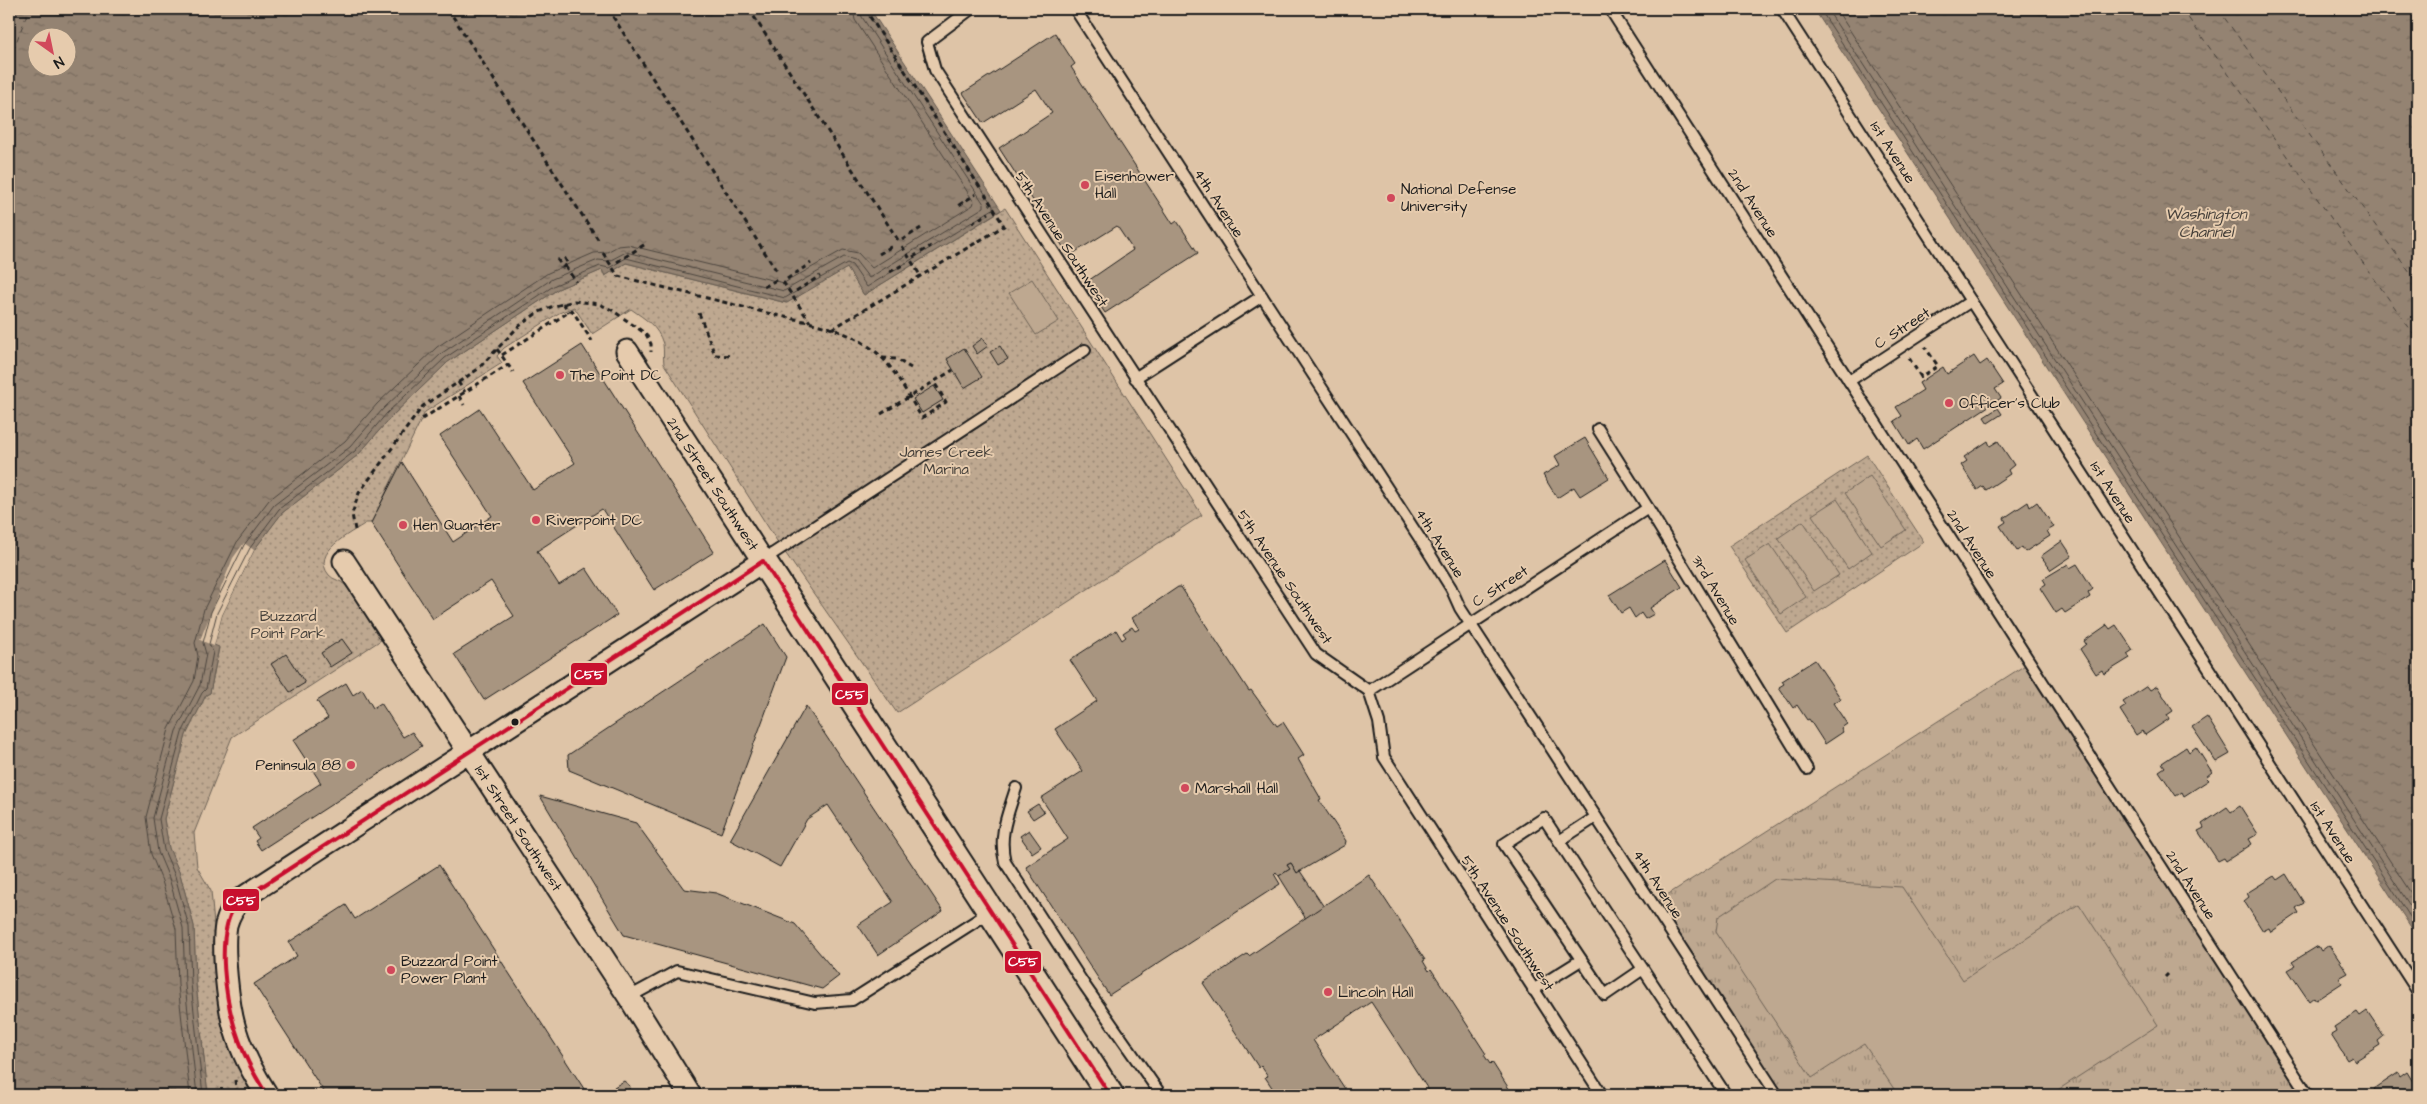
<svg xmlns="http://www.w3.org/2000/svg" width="2427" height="1104" viewBox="0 0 2427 1104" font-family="'Architects Daughter',sans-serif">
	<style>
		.grass { fill: url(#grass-tufts); stroke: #6d6256 }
		.park { fill: url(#park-dots); stroke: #6d6256 }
		.garden { fill: #bea890; stroke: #6d6256 }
		.water { fill: url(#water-ripples); stroke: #645a50; fill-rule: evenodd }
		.pier { fill: #dec4a7 }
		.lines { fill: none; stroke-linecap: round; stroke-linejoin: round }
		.shore { stroke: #4c453e; stroke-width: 1 }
		.ferry { stroke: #46403a; stroke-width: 1; stroke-dasharray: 6 5; stroke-linecap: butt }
		.building { fill: #a89580; stroke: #1c1c1c }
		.service-casing { stroke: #1c1c1c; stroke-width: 14 }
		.minor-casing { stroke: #1c1c1c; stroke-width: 25 }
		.tertiary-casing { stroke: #1c1c1c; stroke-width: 30 }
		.path { stroke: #1c1c1c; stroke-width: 3; stroke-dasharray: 5 4; stroke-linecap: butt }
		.service { stroke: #e6cbad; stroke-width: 10 }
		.minor { stroke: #e6cbad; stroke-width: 21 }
		.tertiary { stroke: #e6cbad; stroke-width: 26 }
		.bus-1-casing { stroke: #e6cbad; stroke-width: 8 }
		.bus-1 { stroke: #c8102e; stroke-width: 4 }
		.poi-dot { fill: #d1495b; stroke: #e6cbad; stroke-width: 2 }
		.bus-dot { fill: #1c1c1c; stroke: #e6cbad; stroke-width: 2 }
		.labels { text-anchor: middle; stroke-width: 4; stroke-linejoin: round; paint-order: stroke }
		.street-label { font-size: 15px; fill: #1c1c1c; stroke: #e6cbad }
		.poi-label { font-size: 15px; fill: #1c1c1c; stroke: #e6cbad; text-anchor: start }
		.park-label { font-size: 15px; fill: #443f39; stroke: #e6cbad }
		.water-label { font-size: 16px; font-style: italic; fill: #46403a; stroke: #e6cbad }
		.line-badge { stroke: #e6cbad; stroke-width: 2 }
		.badge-label { font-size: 14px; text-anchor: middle; font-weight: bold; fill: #fff }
	</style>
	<defs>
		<pattern id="grass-tufts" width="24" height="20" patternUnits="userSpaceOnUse" patternTransform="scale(1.25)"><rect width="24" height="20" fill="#bea890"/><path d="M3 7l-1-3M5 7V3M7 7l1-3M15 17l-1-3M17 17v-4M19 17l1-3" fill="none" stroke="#9a8875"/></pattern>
		<pattern id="park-dots" width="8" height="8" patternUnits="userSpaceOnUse" patternTransform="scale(1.25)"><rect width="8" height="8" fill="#bea890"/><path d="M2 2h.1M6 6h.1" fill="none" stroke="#9a8875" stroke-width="1.8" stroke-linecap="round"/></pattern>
		<pattern id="water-ripples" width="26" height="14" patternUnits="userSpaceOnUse" patternTransform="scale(1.25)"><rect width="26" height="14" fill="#948372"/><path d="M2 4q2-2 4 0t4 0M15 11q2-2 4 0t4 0" fill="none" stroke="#786a5d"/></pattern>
	</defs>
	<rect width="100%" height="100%" fill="#dec4a7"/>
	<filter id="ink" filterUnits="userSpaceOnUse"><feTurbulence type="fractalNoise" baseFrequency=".02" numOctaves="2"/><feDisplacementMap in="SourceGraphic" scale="10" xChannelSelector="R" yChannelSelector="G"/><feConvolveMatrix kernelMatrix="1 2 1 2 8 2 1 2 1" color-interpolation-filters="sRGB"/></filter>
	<g filter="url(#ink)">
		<path class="grass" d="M2030,662L2308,1095H1777L1653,904Z"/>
		<g class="park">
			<path d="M1005,208L1202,515L897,713L777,541L664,364C663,357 664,351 663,344C658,326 645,319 631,309L592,334L574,307L559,313L504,348L497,356L502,363L425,412L371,523H366C351,533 310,552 329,575C333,580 341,580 345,585C359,600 369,623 381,640L232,737L194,833L197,867L211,891L223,1025L237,1061L255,1095H208L196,984L194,926L180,874L169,849L164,819L186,735L206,695L210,693L219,648L214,646L222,615L254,550L282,513L358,455L391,417L448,362L558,289L602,270L605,276L626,263L786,303L847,268L864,295Z"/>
			<path d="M1867,455L1924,542L1787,633L1729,546Z"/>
		</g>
		<g class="garden">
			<path d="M1032,279L1059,321L1036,335L1009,293Z"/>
			<path d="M1870,476L1906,530L1881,546L1845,493Z"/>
			<path d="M1837,499L1872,552L1848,569L1812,515Z"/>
			<path d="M1803,521L1839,575L1814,591L1778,538Z"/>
			<path d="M1770,544L1806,597L1781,614L1745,560Z"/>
			<path d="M1775,879L1902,887L1963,980L2079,904L2158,1025L2050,1095H1898L1864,1044L1812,1078L1716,932L1718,917Z"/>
		</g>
		<g class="water">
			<path d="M9,9H870L1001,210L864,295L847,268L787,303L626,263L605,276L602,270L558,289L448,362L391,417L358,455L282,513L254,550L222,615L214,645L219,647L210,693L206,695L186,735L164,819L169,848L180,874L194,926L196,984L208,1095H9ZM38,38H68V68H38Z"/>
			<path d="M1814,9H2418V938Z"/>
		</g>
		<path class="pier" d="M244,543L254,550L222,615L214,646L200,640L233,558Z"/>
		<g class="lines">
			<g class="shore">
				<path d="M1820,9L2418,929"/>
				<path d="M1827,9L2418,918"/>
				<path d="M1836,9L2418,904"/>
				<path d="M190,1095L178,985L176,929L162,881L151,854L146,817L169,729L194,681L198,656L195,643L204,609L237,542L269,500L345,441L377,404L437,347L548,273L594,253L607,252L618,246L628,245L784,283L843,250L858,253L872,268L973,205L974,202L855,20L853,9"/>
				<path d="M197,1095L185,985L183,928L169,878L158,852L153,818L176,731L200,685L206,654L203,643L211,612L244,545L274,505L350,447L383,409L442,353L552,279L598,260L609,261L626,252L784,291L844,257L855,260L869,278L984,207V204L862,17L860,9"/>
				<path d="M203,1095L191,984L189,927L175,876L164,850L159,819L182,733L202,693L206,689L213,652L209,644L217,613L250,548L279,509L355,451L387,413L445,358L555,285L600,266L609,268L626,258L785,298L847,263L852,265L867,287L993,209V206L867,13L866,9"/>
			</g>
			<g class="ferry">
				<path d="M2182,9L2418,340"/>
				<path d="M2218,9L2418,284"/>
				<path d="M9,61L29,9"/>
			</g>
		</g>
		<g class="building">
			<path d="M1055,33L1075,64L1071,67L1173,224L1177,221L1198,253L1105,313L1099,304L1096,306L1082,285L1133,250L1117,226L1069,256L999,148L1052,113L1036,89L983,123L963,93Z"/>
			<path d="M983,338L988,346L977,354L972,346Z"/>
			<path d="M582,345L714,552L654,590L602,509L537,551L559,585L586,568L617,615L484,700L454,654L514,616L491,581L433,619L371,523L402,462L453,542L492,516L440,436L480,409L533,490L575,463L523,383Z"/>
			<path d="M1000,346L1008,359L998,365L990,352Z"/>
			<path d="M964,348L982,377L964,388L947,359Z"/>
			<path d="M1974,356L1980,365L1987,360L2003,384L1995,389L2001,398L1923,449L1917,439L1909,445L1894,421L1902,416L1896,407L1923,390L1919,383L1943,367L1947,374Z"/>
			<path d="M934,386L943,400L922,413L913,399Z"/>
			<path d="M1998,408L2002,414L1988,423L1984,417Z"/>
			<path d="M1585,438L1609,478L1580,496L1574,487L1557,498L1543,475L1560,465L1555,456Z"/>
			<path d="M1988,441L1990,446L1998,441L2014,465L2008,470L2010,474L1986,490L1983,486L1977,490L1961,465L1967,461L1964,457Z"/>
			<path d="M2028,502L2030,507L2037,502L2054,527L2047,531L2050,536L2025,552L2022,547L2017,551L2000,526L2006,522L2004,518Z"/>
			<path d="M2062,541L2072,556L2051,570L2041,556Z"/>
			<path d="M1665,560L1682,587L1650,608L1654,614L1645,619L1641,613L1635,618L1629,608L1621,613L1609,595Z"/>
			<path d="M2068,564L2070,568L2077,564L2093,589L2088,593L2090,597L2065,613L2062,609L2056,613L2040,588L2046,584L2043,579Z"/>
			<path d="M1178,587H1181L1249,691L1251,690L1277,726L1283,722L1304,755L1298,759L1321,799L1319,800L1346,841L1345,845L1297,873L1291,863L1287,865L1290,869L1279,876L1276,872L1274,874L1280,884L1109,995L1026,867L1068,839L1041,798L1083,771L1055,729L1097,701L1070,660L1116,630L1122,640L1126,637L1123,633L1132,627L1135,631L1139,629L1132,618Z"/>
			<path d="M765,624L786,657L721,833L569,770L568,755Z"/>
			<path d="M2107,625L2110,629L2116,625L2133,650L2127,654L2130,658L2104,674L2102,670L2096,674L2080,649L2086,644L2084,641Z"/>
			<path d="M342,639L352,653L330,667L321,653Z"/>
			<path d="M286,654L305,683L290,692L271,664Z"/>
			<path d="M1815,660L1841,699L1833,703L1847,724L1841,728L1843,732L1825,744L1809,719L1807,720L1797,705L1793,708L1779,687L1784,684L1782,681Z"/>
			<path d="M346,683L353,695L362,689L373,708L381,703L403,737L412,732L422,746L261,850L255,841L259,838L252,828L321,783L293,740L328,718L317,701Z"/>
			<path d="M2147,686L2150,690L2157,686L2173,711L2167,715L2169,719L2145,735L2142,731L2136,735L2120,710L2126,706L2123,702Z"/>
			<path d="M806,706L943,911L878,955L858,925L893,902L828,805L807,819L780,867L730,840Z"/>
			<path d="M2207,717L2230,754L2216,762L2192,727Z"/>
			<path d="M2186,747L2189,752L2196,747L2212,772L2206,777L2209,780L2184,796L2182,792L2176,796L2159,771L2165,767L2162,763Z"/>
			<path d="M540,796L636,823L684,889L716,893L795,924L839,976L822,989L624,935Z"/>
			<path d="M1038,804L1044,812L1033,819L1027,811Z"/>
			<path d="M2240,806L2258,834L2249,839L2252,844L2226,861L2224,858L2218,861L2198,831L2204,828L2202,824L2227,807L2231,812Z"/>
			<path d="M1029,830L1041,847L1032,853L1020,836Z"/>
			<path d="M1291,863L1297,873L1300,871L1324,907L1306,919L1279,876L1290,869L1287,865Z"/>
			<path d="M439,865L588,1095H326L254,984L297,956L289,942L346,905L355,919Z"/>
			<path d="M2286,874L2304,903L2296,908L2299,913L2271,932L2269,928L2263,931L2244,901L2249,897L2247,893L2274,876L2277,880Z"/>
			<path d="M1369,875L1425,960L1423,961L1429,971L1431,969L1486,1054L1484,1055L1490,1064L1492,1062L1513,1095H1429L1431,1094L1371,1002L1313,1040L1349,1095H1277L1265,1077L1268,1076L1261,1066L1259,1068L1203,983L1247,954L1249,956Z"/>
			<path d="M2329,945L2348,973L2339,978L2342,983L2316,1000L2314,997L2309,1001L2288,970L2295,966L2292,962L2318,946L2321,951Z"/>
			<path d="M2367,1011L2384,1036L2378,1041L2380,1045L2355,1061L2352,1057L2347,1060L2331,1035L2336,1032L2334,1027L2357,1012L2360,1016Z"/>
			<path d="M2407,1072L2418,1090V1095H2373L2377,1093L2374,1089L2398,1073L2400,1077Z"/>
			<path d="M624,1081L630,1086L629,1090L619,1095L614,1087Z"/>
		</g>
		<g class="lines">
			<defs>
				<g id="service">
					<path d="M971,9L927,42L935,70L1316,654L1369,691L1379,722L1384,757L1602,1095"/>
					<path d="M1075,9L1426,548L1451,588L1460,608L1777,1095"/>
					<path d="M1610,9L2308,1095"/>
					<path d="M1782,9L2418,992"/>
					<path d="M1135,378L1262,296"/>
					<path d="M1849,381L1971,301"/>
					<path d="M1598,429L1648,508L1807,769"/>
					<path d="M763,560L1085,350"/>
					<path d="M1369,691L1648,508"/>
					<path d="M1016,788C1008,814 998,835 1005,862L1085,986L1161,1095"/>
					<path d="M1559,841L1596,817"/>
					<path d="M1643,969L1605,995L1504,844L1544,818C1604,911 1666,1003 1726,1095"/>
					<path d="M1533,990L1581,960"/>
					<path d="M629,997L677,971L815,1003L852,1000L990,912"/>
				</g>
				<g id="minor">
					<path id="s1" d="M344,561L629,997L690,1095"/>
					<path d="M267,1095C254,1075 242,1053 235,1029C228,1006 222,949 226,925C229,914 233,907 241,899L763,561L627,351"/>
				</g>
				<path id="tertiary" d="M763,561L1110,1095"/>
			</defs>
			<use href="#service" class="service-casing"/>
			<use href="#minor" class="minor-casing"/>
			<use href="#tertiary" class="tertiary-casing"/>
			<g class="path">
				<path d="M448,9L599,241"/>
				<path d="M608,9L778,273"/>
				<path d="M749,9L898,240"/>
				<path d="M865,9L981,189"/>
				<path d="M959,205L976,194"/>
				<path d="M972,223L989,213"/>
				<path d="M902,240L921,228"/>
				<path d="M902,246L920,275"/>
				<path d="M603,253L618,276C665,288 712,299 759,311C798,321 844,325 876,352C896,369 908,396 922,418L946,402L934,382"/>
				<path d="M879,254L894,245"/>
				<path d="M913,257L931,246"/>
				<path d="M557,259L563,267L568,264L563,255"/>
				<path d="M617,262L647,243"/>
				<path d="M565,266L576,282"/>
				<path d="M890,272L906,263"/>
				<path d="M787,279L811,263"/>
				<path d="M783,282L810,322"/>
				<path d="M764,287L776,280"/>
				<path d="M796,291L820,276"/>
				<path d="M563,303L569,312"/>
				<path d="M699,313L715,355L732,356"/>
				<path d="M832,329L1004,226L985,194"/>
				<path d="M497,349L513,372"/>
				<path d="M502,355L572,310L592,341"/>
				<path d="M882,358L896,359L911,368"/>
				<path d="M1909,358L1921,377L1938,366L1925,347"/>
				<path d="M458,382L465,392"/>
				<path d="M459,396L464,405"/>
				<path d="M881,414L953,370"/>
				<path d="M422,419L508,365"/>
				<path d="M355,530L352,514L359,493L423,406L478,369L518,327L537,313L551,307L574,301L599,304L612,310L646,334L651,344V352"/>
				<path d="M2165,977L2168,974"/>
				<path d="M235,1080L237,1095"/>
			</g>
			<use href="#service" class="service"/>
			<use href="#minor" class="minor"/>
			<use href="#tertiary" class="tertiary"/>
			<defs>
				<g id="bus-1">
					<path d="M763,561L1110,1095"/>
					<path d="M267,1095C256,1078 246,1060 239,1040C226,1006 213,931 238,902L763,561"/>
				</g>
			</defs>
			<use href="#bus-1" class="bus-1-casing"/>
			<use href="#bus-1" class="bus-1"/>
		</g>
	</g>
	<g class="poi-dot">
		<circle cx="1085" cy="185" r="5"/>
		<circle cx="1391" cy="198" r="5"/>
		<circle cx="560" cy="375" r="5"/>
		<circle cx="1949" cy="403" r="5"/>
		<circle cx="536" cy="520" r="5"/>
		<circle cx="403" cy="525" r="5"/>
		<circle cx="351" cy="765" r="5"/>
		<circle cx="1185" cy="788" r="5"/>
		<circle cx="391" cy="970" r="5"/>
		<circle cx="1328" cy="992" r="5"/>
	</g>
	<circle class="bus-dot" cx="515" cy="722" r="4.5"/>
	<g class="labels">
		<g class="street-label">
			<text transform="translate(1893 152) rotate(57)" y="5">1st Avenue</text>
			<text transform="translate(1219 203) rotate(57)" y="5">4th Avenue</text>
			<text transform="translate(1753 203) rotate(57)" y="5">2nd Avenue</text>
			<text transform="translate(1062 239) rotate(57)" y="5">5th Avenue Southwest</text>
			<text transform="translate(1902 328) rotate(-33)" y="5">C Street</text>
			<text transform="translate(713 484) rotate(57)" y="5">2nd Street Southwest</text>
			<text transform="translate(2113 492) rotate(57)" y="5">1st Avenue</text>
			<text transform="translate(1440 543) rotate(58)" y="5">4th Avenue</text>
			<text transform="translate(1972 544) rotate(57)" y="5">2nd Avenue</text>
			<text transform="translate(1285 577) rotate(56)" y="5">5th Avenue Southwest</text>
			<text transform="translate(1500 586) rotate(-33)" y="5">C Street</text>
			<text transform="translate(1716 590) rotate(59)" y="5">3rd Avenue</text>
			<text dy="5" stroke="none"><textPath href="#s1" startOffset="319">1st Street Southwest</textPath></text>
			<text transform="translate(2333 832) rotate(57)" y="5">1st Avenue</text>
			<text transform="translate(1658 884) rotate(57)" y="5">4th Avenue</text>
			<text transform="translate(2191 885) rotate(57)" y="5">2nd Avenue</text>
			<text transform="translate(1508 923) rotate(57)" y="5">5th Avenue Southwest</text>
		</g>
		<g class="poi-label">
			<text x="1095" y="181">Eisenhower<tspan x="1095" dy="17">Hall</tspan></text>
			<text x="1401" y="194">National Defense<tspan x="1401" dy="17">University</tspan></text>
			<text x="570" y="380">The Point DC</text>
			<text x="1959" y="408">Officer's Club</text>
			<text x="546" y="525">Riverpoint DC</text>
			<text x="413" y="530">Hen Quarter</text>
			<text x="341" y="770" text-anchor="end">Peninsula 88</text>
			<text x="1195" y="793">Marshall Hall</text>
			<text x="401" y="966">Buzzard Point<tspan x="401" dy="17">Power Plant</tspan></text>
			<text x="1338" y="997">Lincoln Hall</text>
		</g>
		<g class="park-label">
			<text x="946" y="457">James Creek<tspan x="946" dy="17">Marina</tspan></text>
			<text x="288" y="621">Buzzard<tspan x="288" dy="17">Point Park</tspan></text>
		</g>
		<g class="water-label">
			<text x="2206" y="219">Washington<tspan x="2206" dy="18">Channel</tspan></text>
		</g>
	</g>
	<g class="line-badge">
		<rect x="570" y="662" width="38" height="24" rx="5" fill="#c8102e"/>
		<rect x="831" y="682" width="38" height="24" rx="5" fill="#c8102e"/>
		<rect x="222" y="888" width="38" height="24" rx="5" fill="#c8102e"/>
		<rect x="1004" y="950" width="38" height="24" rx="5" fill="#c8102e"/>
	</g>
	<g class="badge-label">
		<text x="589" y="679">C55</text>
		<text x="850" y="699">C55</text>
		<text x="241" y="905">C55</text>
		<text x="1023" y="966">C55</text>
	</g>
	<rect width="2427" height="1104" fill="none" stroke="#e6cbad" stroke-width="30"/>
	<rect x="15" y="15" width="2397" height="1074" fill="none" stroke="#1c1c1c" stroke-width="2" filter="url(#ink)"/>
	<g transform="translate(52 52) rotate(147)"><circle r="24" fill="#e6cbad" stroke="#958573"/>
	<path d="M0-4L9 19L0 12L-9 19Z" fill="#d1495b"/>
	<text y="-8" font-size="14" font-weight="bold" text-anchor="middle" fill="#1c1c1c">N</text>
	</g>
</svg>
